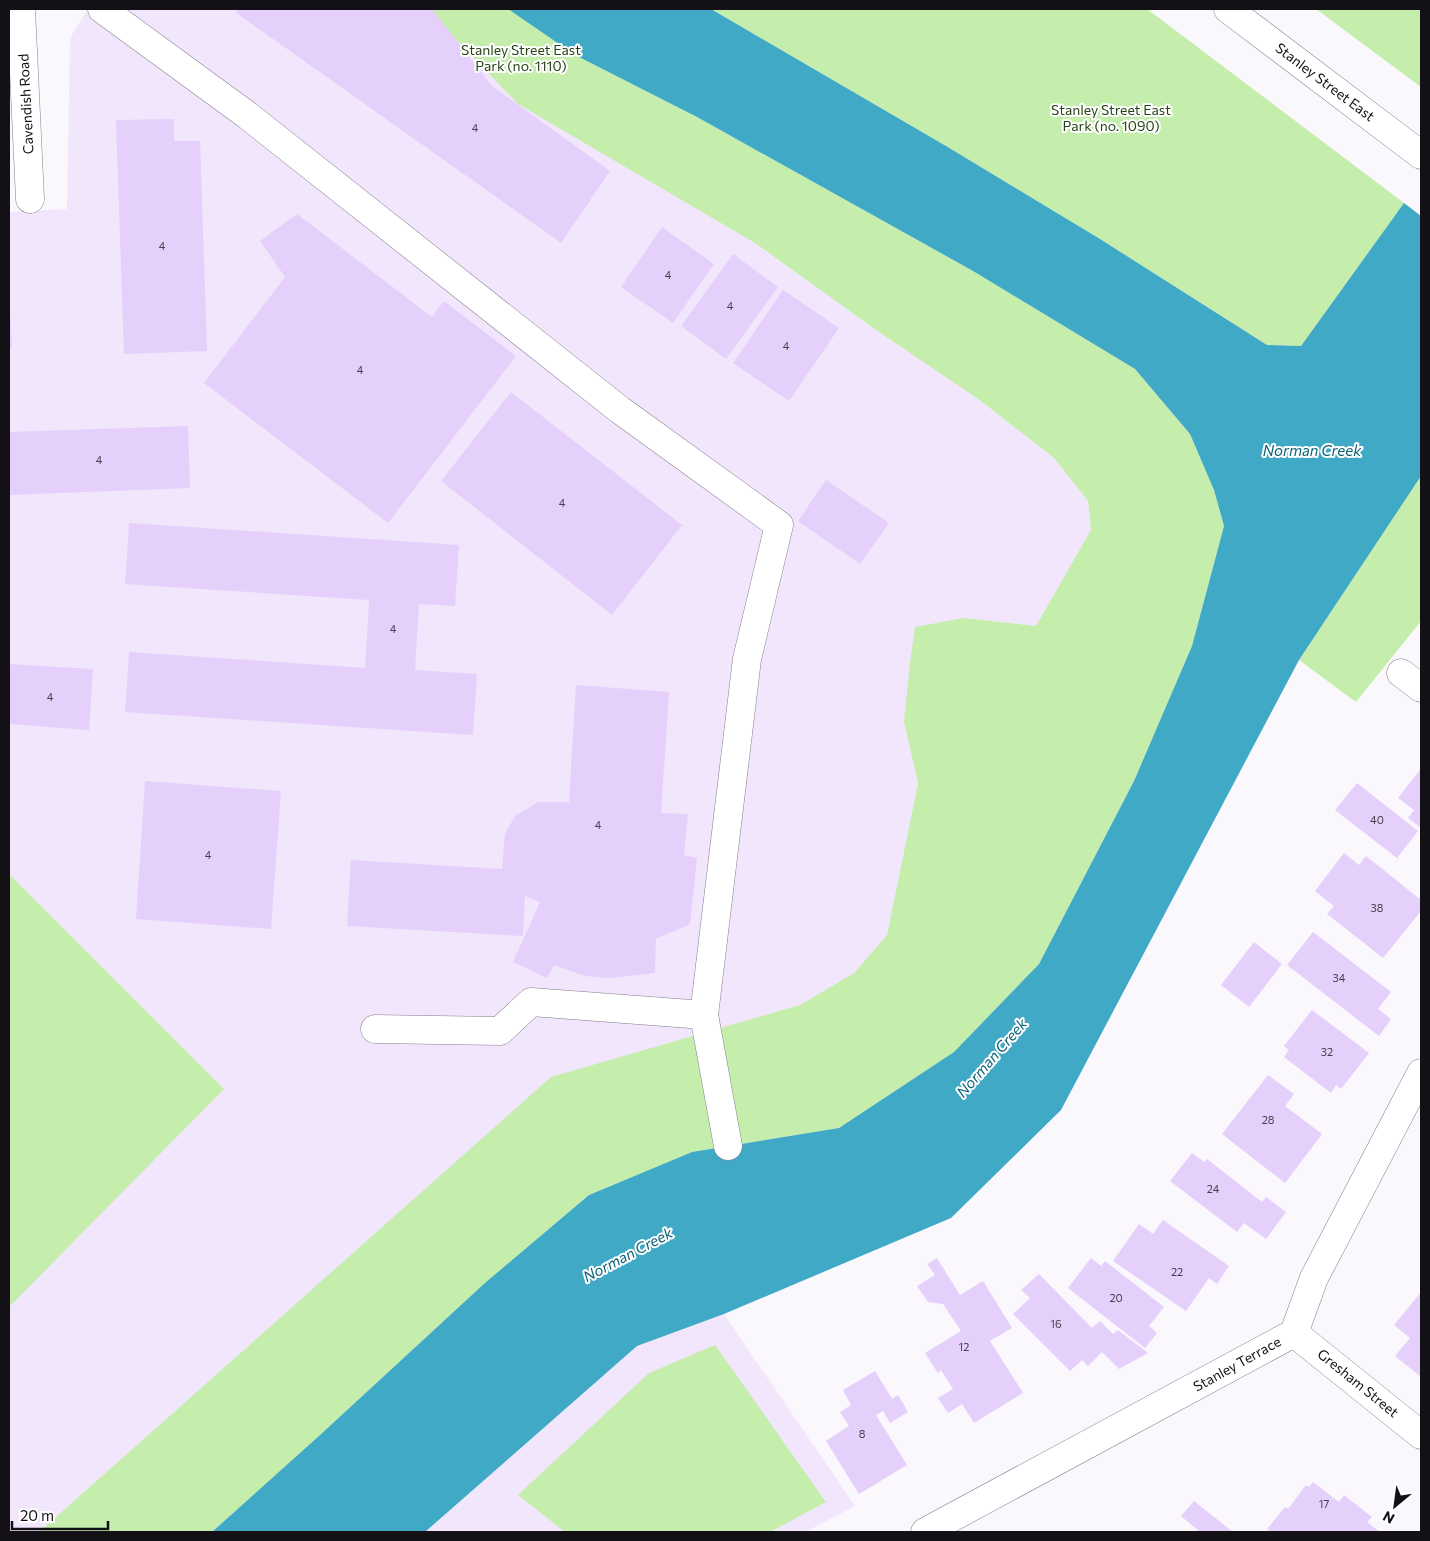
<svg xmlns="http://www.w3.org/2000/svg" width="1430" height="1541" viewBox="0 0 1430 1541" font-family="Commissioner,sans-serif">
	<style>
		.built { fill: #f1e6fc }
		.green { fill: #c5edac }
		.water { fill: #3fa9c6 }
		.building { fill: #e5d0fb }
		.lines { fill: none; stroke-linecap: round; stroke-linejoin: round }
		.minor-casing { stroke: #857f8d; stroke-width: 29 }
		.major-casing { stroke: #857f8d; stroke-width: 29 }
		.minor { stroke: #fff; stroke-width: 28 }
		.major { stroke: #fff; stroke-width: 28 }
		.labels { text-anchor: middle; stroke-width: 4; stroke-linejoin: round; paint-order: stroke }
		.number-label { font-size: 11px; fill: #48414f }
		.park-label { font-size: 14px; fill: #284414; stroke: #fff }
		.street-label { font-size: 14px; fill: #131116; stroke: #fff }
		.water-label { font-size: 15px; font-style: italic; fill: #0b6276; stroke: #fff }
	</style>
	<rect width="100%" height="100%" fill="#faf7fd"/>
	<g class="built">
		<path d="M88,9H427L879,332L981,401L1054,458L1088,501L1091,530L1036,626L964,618L904,722L918,783L887,935L854,973L800,1005L551,1078L39,1532H11L9,1530V212L67,209L70,38Z"/>
		<path d="M724,1314L855,1506L805,1532H425L637,1346Z"/>
	</g>
	<g class="green">
		<path d="M427,9H508L575,55L697,117L973,271L1135,369L1190,434L1214,490L1224,526L1192,646L1134,781L1039,964L954,1052L839,1128L692,1152L589,1195L486,1282L320,1435L212,1532H39L551,1077L800,1005L854,973L887,935L918,783L904,722L910,663L915,627L964,618L1036,626L1091,530L1088,501L1054,458L981,401L879,332L755,243L518,104Z"/>
		<path d="M711,9H1147L1404,203L1301,346L1267,345L1100,239L946,146Z"/>
		<path d="M1316,9H1421V87Z"/>
		<path d="M1421,476V621L1356,702L1299,660Z"/>
		<path d="M9,874L224,1089L9,1307Z"/>
		<path d="M715,1345L826,1502L770,1532H565L518,1495L649,1373Z"/>
	</g>
	<path class="water" d="M508,9H711L946,146L1100,239L1267,345L1301,346L1404,203L1421,216V476L1299,660L1061,1110L951,1218L724,1314L637,1346L425,1532H212L320,1435L486,1282L589,1195L692,1152L839,1128L954,1052L1039,964L1134,781L1192,646L1224,526L1214,490L1190,434L1135,369L973,271L697,117L575,55Z"/>
	<g class="building">
		<path d="M239,9H432L492,86L610,171L561,243L235,12Z"/>
		<path d="M174,119V141H200L207,351L124,354L116,120Z"/>
		<path d="M297,214L432,317L444,301L516,356L388,523L204,383L285,277L260,241Z"/>
		<path d="M662,227L714,264L673,323L621,287Z"/>
		<path d="M733,254L778,287L726,359L681,326Z"/>
		<path d="M783,290L839,328L789,401L733,363Z"/>
		<path d="M9,310H10L12,348L9,349Z"/>
		<path d="M511,392L682,525L612,615L441,481Z"/>
		<path d="M188,426L190,488L9,495V432Z"/>
		<path d="M826,480L889,523L860,564L798,521Z"/>
		<path d="M129,523L459,545L455,606L419,604L415,670L477,674L473,735L125,712L129,652L365,668L369,600L125,584Z"/>
		<path d="M9,664L93,669L89,730L9,724Z"/>
		<path d="M576,685L669,692L661,813L688,814L684,855L697,858L690,924L656,939L655,973L610,978L585,976L554,965L547,978L513,962L540,902L525,896L523,936L347,926L351,860L502,869L505,834L515,816L538,802H569Z"/>
		<path d="M1420,770L1421,771V828L1408,818L1414,810L1398,798Z"/>
		<path d="M145,781L281,791L271,929L136,919Z"/>
		<path d="M1357,783L1418,831L1397,858L1335,810Z"/>
		<path d="M1344,853L1359,865L1366,856L1421,900V911L1383,958L1327,914L1334,906L1315,891Z"/>
		<path d="M1313,932L1391,992L1378,1009L1391,1019L1379,1036L1287,965Z"/>
		<path d="M1254,942L1282,964L1249,1007L1221,985Z"/>
		<path d="M1312,1010L1369,1053L1341,1089L1336,1085L1331,1093L1284,1057L1289,1050L1284,1046Z"/>
		<path d="M1268,1075L1294,1094L1285,1106L1322,1134L1285,1183L1222,1134Z"/>
		<path d="M1192,1153L1204,1162L1207,1159L1262,1202L1266,1197L1286,1212L1266,1239L1244,1223L1237,1232L1170,1181Z"/>
		<path d="M1163,1220L1229,1266L1217,1284L1209,1278L1186,1311L1113,1261L1139,1224L1153,1234Z"/>
		<path d="M937,1258L960,1295L983,1281L1012,1328L990,1341L1023,1393L974,1423L962,1404L948,1413L938,1398L953,1389L941,1370L938,1373L925,1353L961,1331L943,1304L928,1302L917,1286L935,1275L927,1264Z"/>
		<path d="M1091,1258L1101,1266L1105,1261L1164,1307L1149,1326L1157,1333L1145,1348L1068,1288Z"/>
		<path d="M1039,1274L1092,1328L1100,1321L1113,1334L1118,1330L1148,1353L1119,1369L1102,1352L1088,1366L1082,1360L1070,1371L1013,1314L1030,1298L1021,1290Z"/>
		<path d="M1421,1292V1377L1395,1356L1410,1338L1394,1325Z"/>
		<path d="M875,1371L892,1399L898,1395L908,1412L890,1423L883,1411L876,1415L907,1465L859,1494L826,1441L849,1426L840,1412L851,1405L843,1390Z"/>
		<path d="M1313,1482L1339,1502L1344,1495L1372,1517L1367,1522L1380,1532H1271L1267,1529L1285,1507L1288,1509L1306,1485L1309,1487Z"/>
		<path d="M1194,1501L1233,1532H1198L1199,1531L1181,1516Z"/>
	</g>
	<g class="lines">
		<defs>
			<g id="minor">
				<path d="M21,9L30,199"/>
				<path d="M102,9L247,115L620,410L779,525L747,659L704,1015L531,1002L500,1031L375,1029"/>
				<path d="M1401,673L1421,688"/>
				<path d="M704,1015L728,1146"/>
				<path d="M1294,1333L1421,1435"/>
				<path d="M925,1532L1294,1333L1314,1278L1421,1073"/>
			</g>
			<path id="major" d="M1228,9L1421,155"/>
		</defs>
		<use href="#minor" class="minor-casing"/>
		<use href="#major" class="major-casing"/>
		<use href="#minor" class="minor"/>
		<use href="#major" class="major"/>
	</g>
	<g class="labels">
		<g class="number-label">
			<text x="475" y="132">4</text>
			<text x="162" y="250">4</text>
			<text x="668" y="279">4</text>
			<text x="730" y="310">4</text>
			<text x="786" y="350">4</text>
			<text x="360" y="374">4</text>
			<text x="99" y="464">4</text>
			<text x="562" y="507">4</text>
			<text x="393" y="633">4</text>
			<text x="50" y="701">4</text>
			<text x="1377" y="824">40</text>
			<text x="598" y="829">4</text>
			<text x="208" y="859">4</text>
			<text x="1377" y="912">38</text>
			<text x="1339" y="982">34</text>
			<text x="1327" y="1056">32</text>
			<text x="1268" y="1124">28</text>
			<text x="1213" y="1193">24</text>
			<text x="1177" y="1276">22</text>
			<text x="1116" y="1302">20</text>
			<text x="1056" y="1328">16</text>
			<text x="964" y="1351">12</text>
			<text x="862" y="1438">8</text>
			<text x="1324" y="1508">17</text>
		</g>
		<g class="park-label">
			<text x="521" y="55">Stanley Street East<tspan x="521" dy="16">Park (no. 1110)</tspan></text>
			<text x="1111" y="115">Stanley Street East<tspan x="1111" dy="16">Park (no. 1090)</tspan></text>
		</g>
		<g class="street-label">
			<text transform="translate(1325 82) rotate(37)" y="5">Stanley Street East</text>
			<text transform="translate(26 104) rotate(-93)" y="5">Cavendish Road</text>
			<text transform="translate(1237 1364) rotate(-29)" y="5">Stanley Terrace</text>
			<text transform="translate(1358 1383) rotate(39)" y="5">Gresham Street</text>
		</g>
		<g class="water-label">
			<text x="1312" y="456">Norman Creek</text>
			<text transform="translate(992 1058) rotate(-49)" y="5">Norman Creek</text>
			<text transform="translate(628 1255) rotate(-28)" y="5">Norman Creek</text>
		</g>
	</g>
	<rect width="1430" height="1541" fill="none" stroke="#131116" stroke-width="20"/>
	<g transform="translate(1395 1506) rotate(209)" stroke="#ffffff" stroke-width="4" paint-order="stroke">
	<path d="M0-4L9 19L0 12L-9 19Z" fill="#131116"/>
	<text y="-8" font-size="14" font-weight="bold" text-anchor="middle" fill="#131116">N</text>
	</g>
	<path d="M12 1521v8h96v-8" fill="none" stroke="#131116" stroke-width="2.5"/>
	<text x="20" y="1521" font-size="15" fill="#131116" stroke="#ffffff" stroke-width="4" paint-order="stroke">20 m</text>
</svg>
